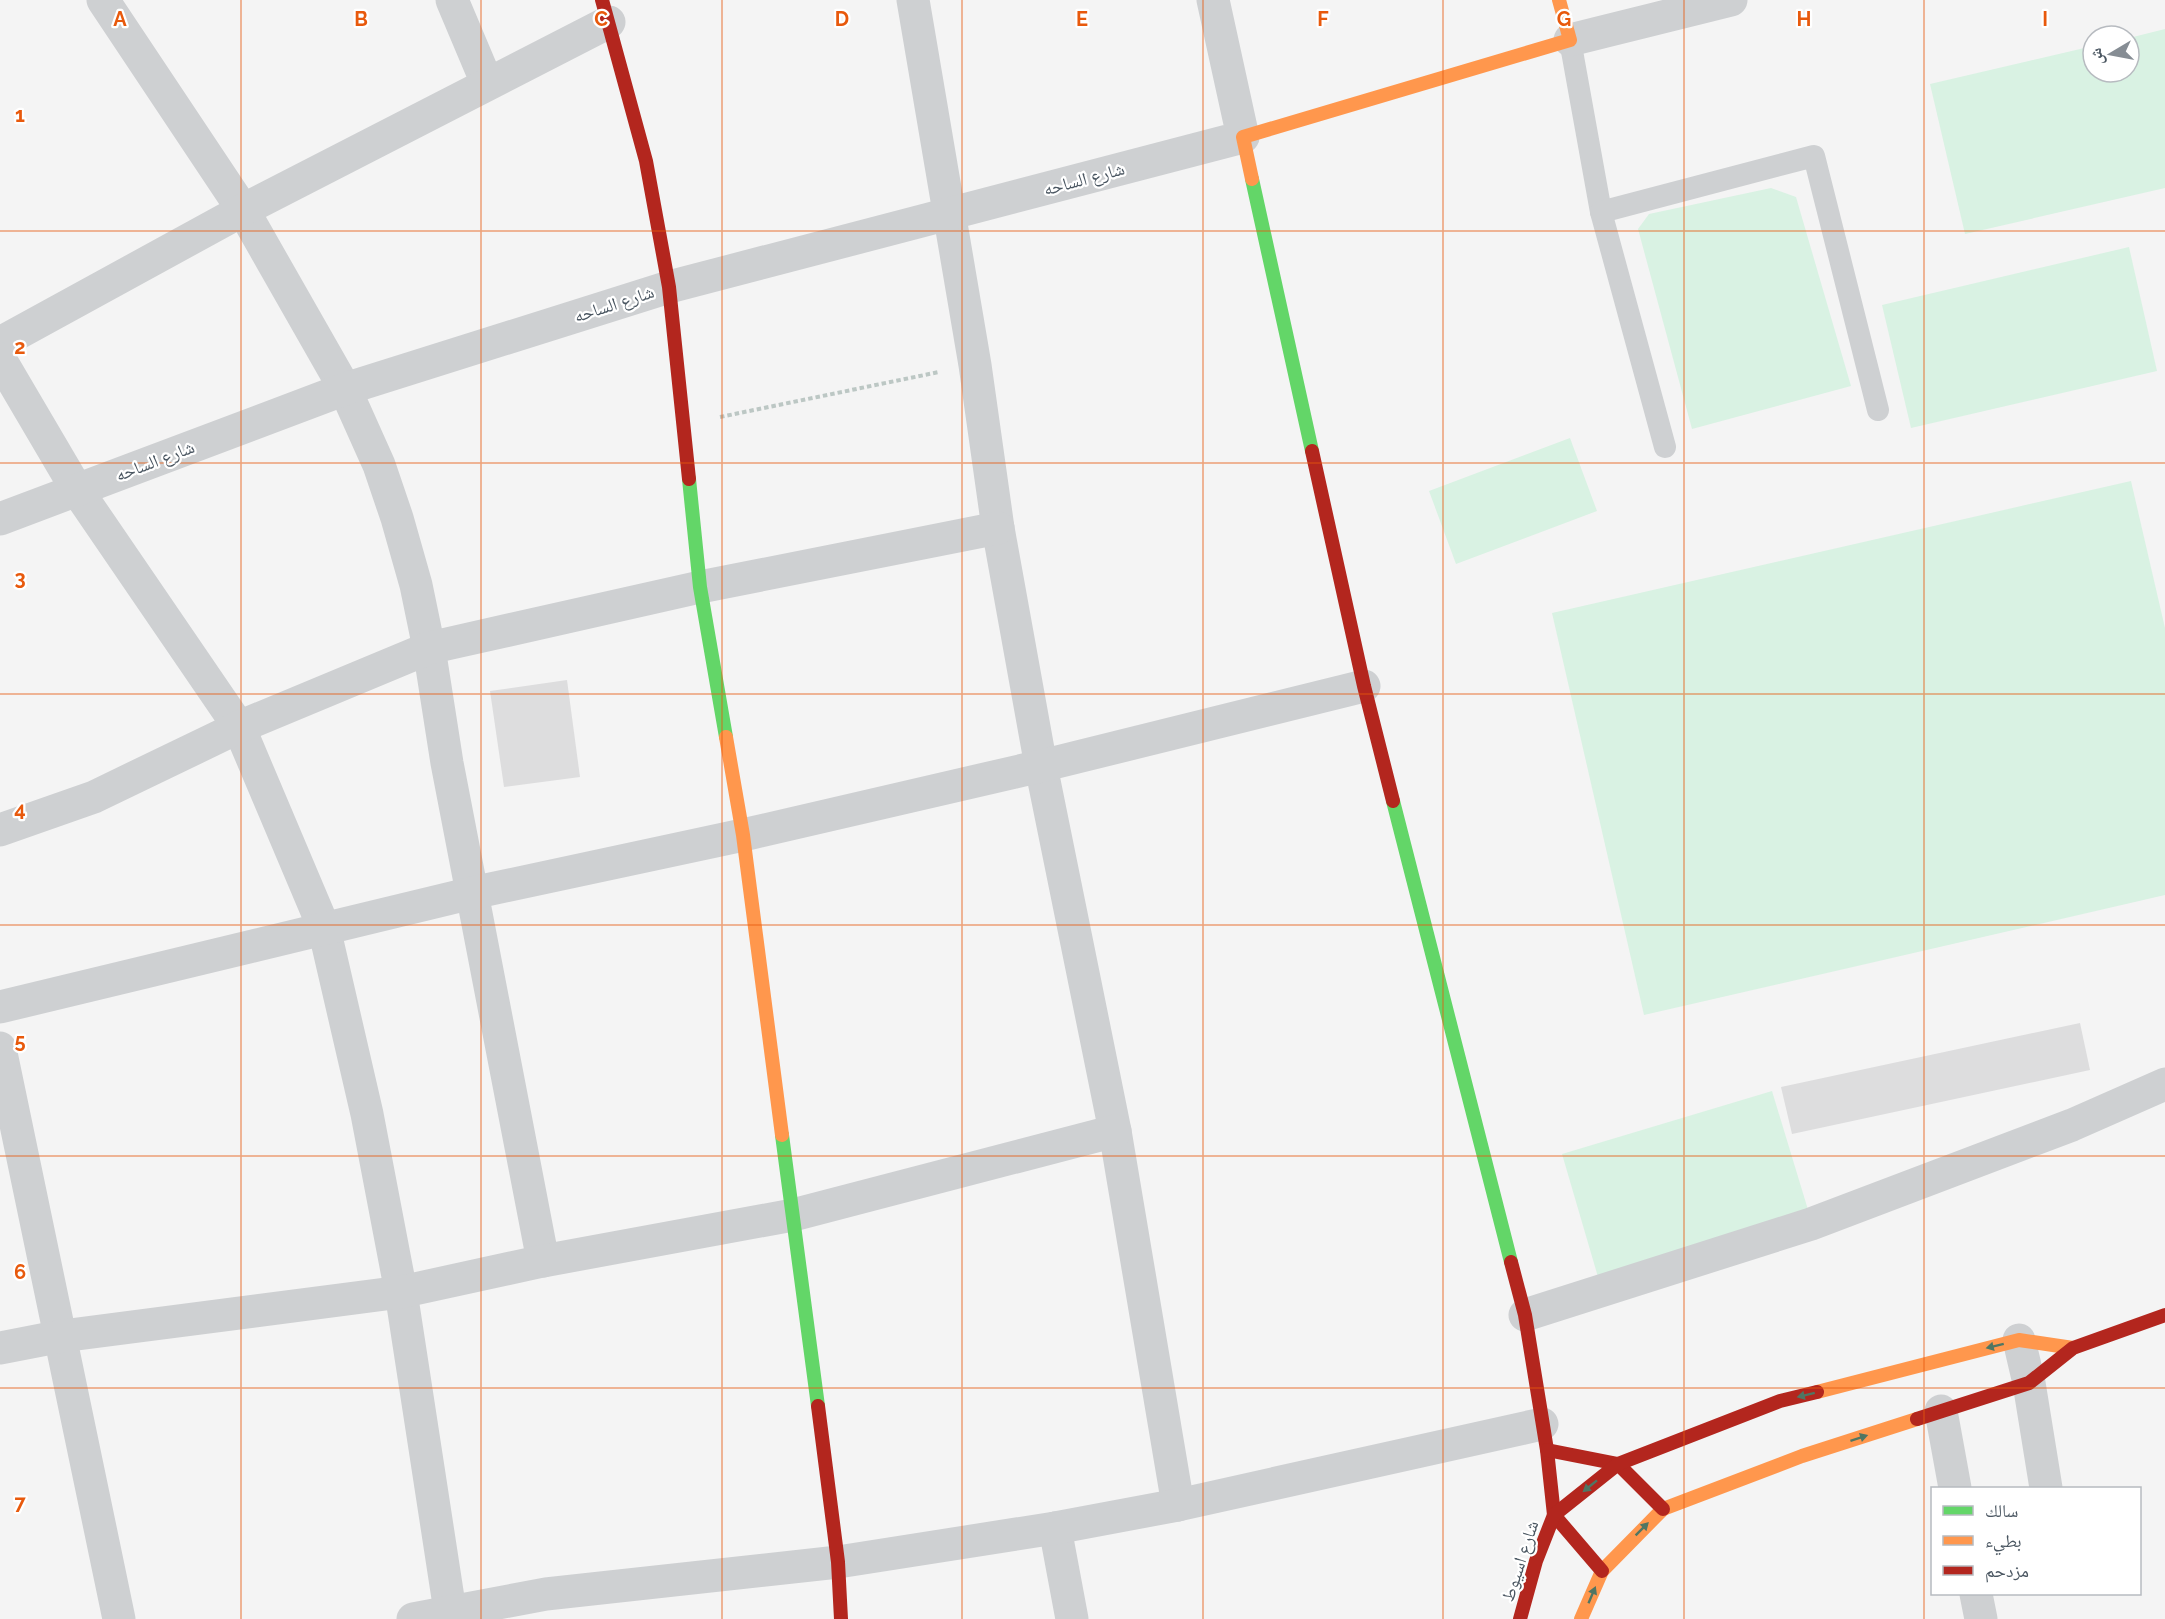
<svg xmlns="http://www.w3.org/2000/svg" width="2165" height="1619" viewBox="0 0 2165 1619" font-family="Raleway,'Noto Naskh Arabic',sans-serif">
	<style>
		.green { fill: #d9f2e3 }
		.building { fill: #ddddde }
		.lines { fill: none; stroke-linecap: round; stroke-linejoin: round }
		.path { stroke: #bcc7c4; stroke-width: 4; stroke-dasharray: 4.5 3; stroke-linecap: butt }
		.lane { stroke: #ced0d2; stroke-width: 22 }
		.street { stroke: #ced0d2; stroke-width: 33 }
		.fast { stroke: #63d668; stroke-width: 14 }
		.slow { stroke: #ff974d; stroke-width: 14 }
		.jam { stroke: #b3261e; stroke-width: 14 }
		.oneway { fill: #507663 }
		.grid { fill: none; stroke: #e8590c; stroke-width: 1.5; stroke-opacity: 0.55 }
		.labels { text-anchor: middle; stroke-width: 4.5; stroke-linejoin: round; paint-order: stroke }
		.street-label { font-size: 18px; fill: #4a5661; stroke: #fff }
		.grid-label { font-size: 20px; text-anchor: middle; font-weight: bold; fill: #e8590c; stroke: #fff; stroke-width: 4.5; stroke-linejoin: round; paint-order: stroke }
	</style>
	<rect width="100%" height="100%" fill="#f4f4f4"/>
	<g class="green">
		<path d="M2165,29V188L1965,234L1930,84L2093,46V72H2129V38Z"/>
		<path d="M1771,188L1796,197L1851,386L1692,429L1638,229L1649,214Z"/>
		<path d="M2129,247L2157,371L1911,428L1882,305Z"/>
		<path d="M1570,438L1597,511L1456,564L1429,491Z"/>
		<path d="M2131,481L2165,628V895L1644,1015L1552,613Z"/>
		<path d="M1772,1091L1809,1213L1598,1277L1562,1154Z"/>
	</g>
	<g class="building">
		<path d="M567,680L580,777L504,787L490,691Z"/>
		<path d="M2080,1023L2090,1070L1792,1134L1781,1087Z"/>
	</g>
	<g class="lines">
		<path class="path" d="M720,417L939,372"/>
		<g class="lane">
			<path d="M1570,40L1601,212L1665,447"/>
			<path d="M1601,212L1814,156L1878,410"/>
		</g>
		<g class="street">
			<path d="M103,0L243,210L345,389L379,465L397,518L416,585L429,648L447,763L543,1261"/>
			<path d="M452,0L487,83"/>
			<path d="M913,0L975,365L998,528L1041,766L1115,1131L1178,1505"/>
			<path d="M1570,40L1731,0"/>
			<path d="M0,343L243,210L609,22"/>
			<path d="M0,359L77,490L239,727L324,928L367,1114L401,1292L450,1611"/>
			<path d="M0,519L345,389L669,287L1243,137L1213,0"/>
			<path d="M0,830L94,797L239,727L429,648L700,587L998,528"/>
			<path d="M0,1007L472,893L743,835L1041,766L1364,686"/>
			<path d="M0,1048L119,1619"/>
			<path d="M1525,1315L1811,1224L2072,1125L2165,1084"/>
			<path d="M2019,1340L2029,1383L2046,1488"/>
			<path d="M0,1348L62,1336L401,1292L543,1261L793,1215L1115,1131"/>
			<path d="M1941,1411L1955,1488"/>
			<path d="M1055,1528L1072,1619"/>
			<path d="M1976,1594L1981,1619"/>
			<path d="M413,1619L546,1594L838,1562L1055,1528L1178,1505L1542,1424"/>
		</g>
		<g class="fast">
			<path d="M1252,179L1312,451"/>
			<path d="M689,479L700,587L726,737"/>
			<path d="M1393,801L1511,1262"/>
			<path d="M782,1135L818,1406"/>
		</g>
		<g class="slow">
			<path d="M1252,179L1243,137L1570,40L1559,0"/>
			<path d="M726,737L743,835L782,1135"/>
			<path d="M1817,1392L2019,1340L2073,1348"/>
			<path d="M1581,1619L1602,1571L1663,1509L1802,1456L1917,1419"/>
		</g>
		<g class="jam">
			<path d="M602,0L646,161L669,287L689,479"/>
			<path d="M1312,451L1364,686L1393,801"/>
			<path d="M1511,1262L1525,1315L1547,1450L1554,1515L1602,1571"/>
			<path d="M818,1406L838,1562L841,1619"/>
			<path d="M1917,1419L2029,1383L2073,1348L2165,1315"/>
			<path d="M1547,1450L1618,1464L1663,1509"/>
			<path d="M1520,1619L1536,1561L1554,1515L1618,1464L1780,1401L1817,1392"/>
		</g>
	</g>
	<defs><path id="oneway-solid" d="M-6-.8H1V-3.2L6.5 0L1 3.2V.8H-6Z" transform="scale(1.5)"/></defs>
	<g class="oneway">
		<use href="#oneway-solid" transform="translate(1995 1346) rotate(166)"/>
		<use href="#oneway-solid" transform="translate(1806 1395) rotate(166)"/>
		<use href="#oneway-solid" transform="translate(1859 1438) rotate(-18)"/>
		<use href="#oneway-solid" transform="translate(1590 1486) rotate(141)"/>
		<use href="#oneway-solid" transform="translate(1642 1529) rotate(-45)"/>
		<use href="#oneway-solid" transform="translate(1592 1595) rotate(-67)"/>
	</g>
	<path class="grid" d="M241,0V1619M481,0V1619M722,0V1619M962,0V1619M1203,0V1619M1443,0V1619M1684,0V1619M1924,0V1619M0,231H2165M0,463H2165M0,694H2165M0,925H2165M0,1156H2165M0,1388H2165"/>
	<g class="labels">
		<g class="street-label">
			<text transform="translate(1084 179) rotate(-15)" y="6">شارع الساحه</text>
			<text transform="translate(614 304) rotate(-18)" y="6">شارع الساحه</text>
			<text transform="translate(155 461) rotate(-21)" y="6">شارع الساحه</text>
			<text transform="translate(1520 1561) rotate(-72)" y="6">شارع اسيوط</text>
		</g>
	</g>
	<g class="grid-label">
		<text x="120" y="26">A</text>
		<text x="361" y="26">B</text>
		<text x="601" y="26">C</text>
		<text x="842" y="26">D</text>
		<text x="1082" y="26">E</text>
		<text x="1323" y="26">F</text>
		<text x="1564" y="26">G</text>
		<text x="1804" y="26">H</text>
		<text x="2045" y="26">I</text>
		<text x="20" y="122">1</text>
		<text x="20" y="354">2</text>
		<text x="20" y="585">3</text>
		<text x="20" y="816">4</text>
		<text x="20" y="1048">5</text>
		<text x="20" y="1279">6</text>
		<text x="20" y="1510">7</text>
	</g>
	<rect x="1931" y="1487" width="210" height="108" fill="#ffffff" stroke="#b7bbc0" stroke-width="1.5"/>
	<rect x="1943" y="1506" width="30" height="9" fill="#63d668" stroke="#b7bbc0" stroke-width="1.5"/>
	<text x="1985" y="1517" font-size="18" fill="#4a5661">سالك</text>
	<rect x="1943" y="1536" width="30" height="9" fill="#ff974d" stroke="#b7bbc0" stroke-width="1.5"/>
	<text x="1985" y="1547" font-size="18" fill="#4a5661">بطيء</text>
	<rect x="1943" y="1566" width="30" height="9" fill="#b3261e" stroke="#b7bbc0" stroke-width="1.5"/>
	<text x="1985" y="1577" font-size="18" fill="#4a5661">مزدحم</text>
	<g transform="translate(2111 54) rotate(260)"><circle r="28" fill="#ffffff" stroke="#b7bbc0" stroke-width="1.5"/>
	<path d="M0-4.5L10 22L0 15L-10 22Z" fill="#868d94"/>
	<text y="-9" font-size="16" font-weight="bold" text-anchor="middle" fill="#4a5661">ش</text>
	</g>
</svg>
